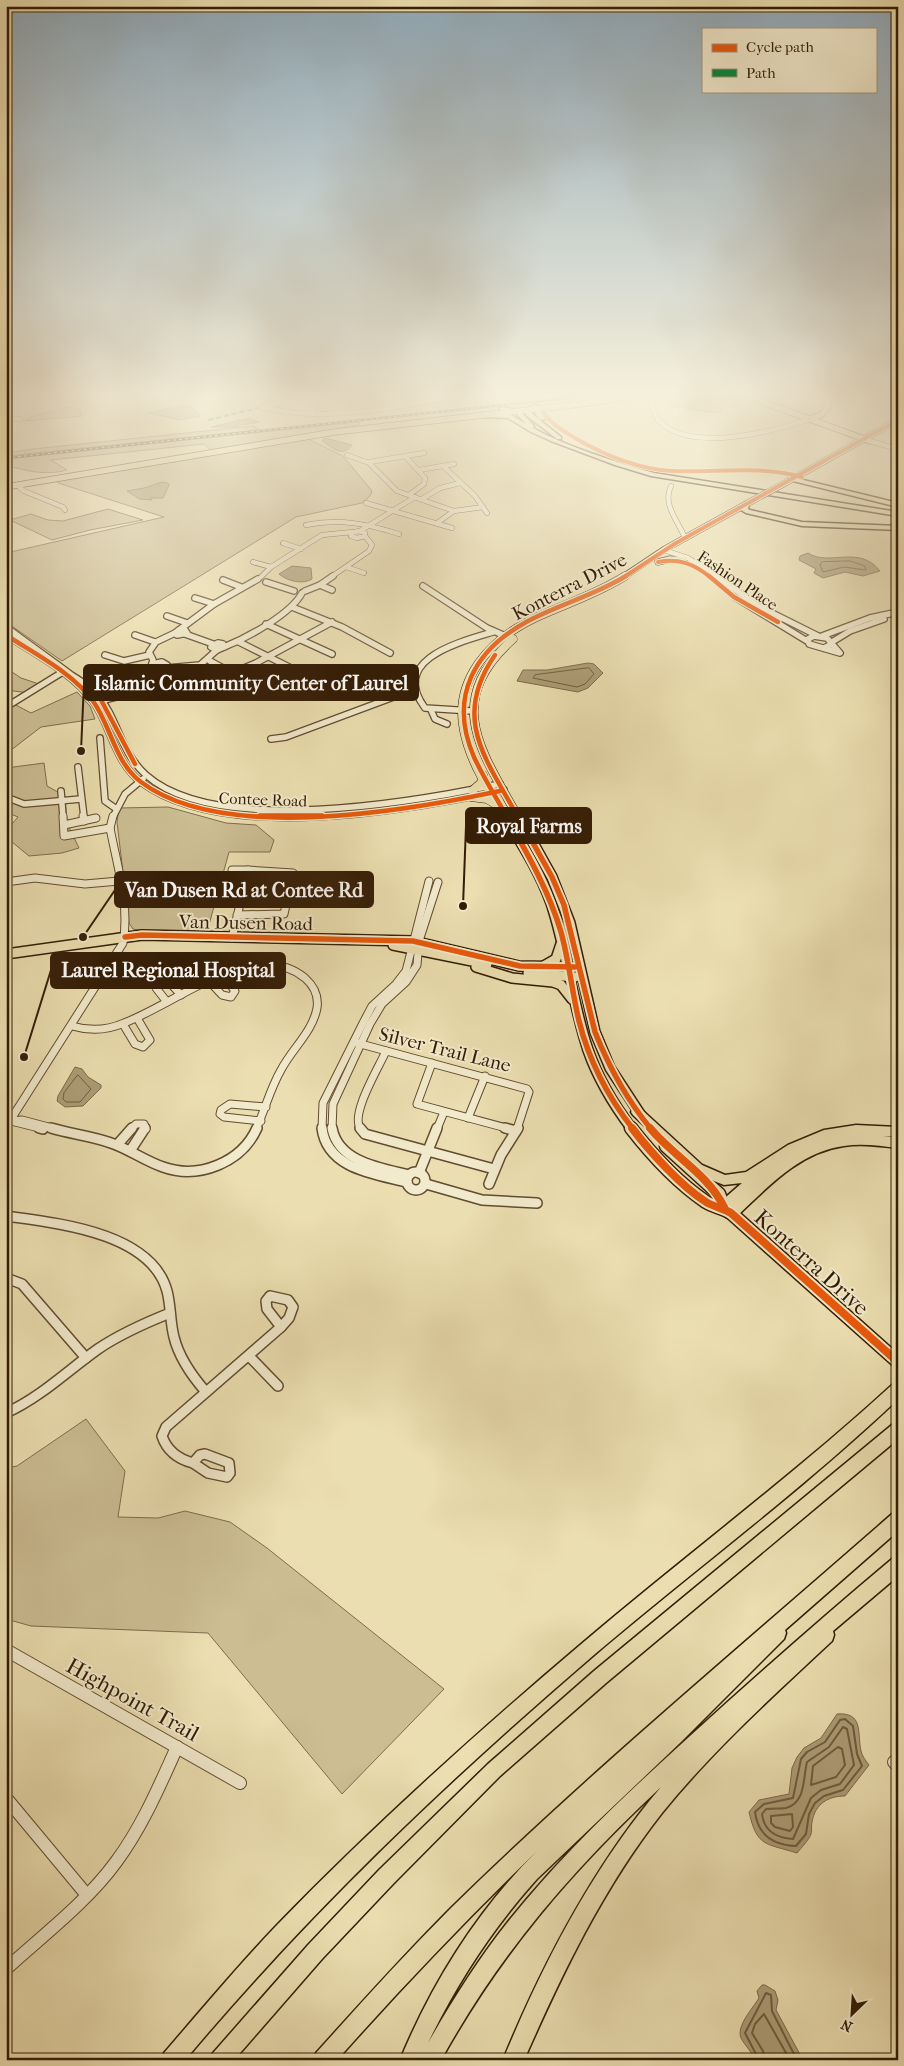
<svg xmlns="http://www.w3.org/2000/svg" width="904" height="2066" viewBox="0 0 904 2066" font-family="'IM FELL French Canon',serif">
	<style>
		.green { fill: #ccbd93; stroke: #806c4c }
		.water { fill: #ac9c76; stroke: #7c6949 }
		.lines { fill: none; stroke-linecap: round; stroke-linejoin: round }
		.shore-far1 { stroke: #705c3e; stroke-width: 1 }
		.shore { stroke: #705c3e; stroke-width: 2 }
		.minor-far4-casing { stroke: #614c30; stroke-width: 5.5 }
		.minor-far3-casing { stroke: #614c30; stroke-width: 8 }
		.minor-far2-casing { stroke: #614c30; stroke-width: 9 }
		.minor-far1-casing { stroke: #614c30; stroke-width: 12 }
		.minor-casing { stroke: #614c30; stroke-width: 14 }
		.major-far3-casing { stroke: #331c05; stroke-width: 7 }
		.major-far2-casing { stroke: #331c05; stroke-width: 9 }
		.major-far1-casing { stroke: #331c05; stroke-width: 12 }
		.major-casing { stroke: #331c05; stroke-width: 15 }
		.highway-casing { stroke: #331c05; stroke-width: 3 }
		.minor-far4 { stroke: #f2eacc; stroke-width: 4.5 }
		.minor-far3 { stroke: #f2eacc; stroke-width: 5.5 }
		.minor-far2 { stroke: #f2eacc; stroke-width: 7 }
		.minor-far1 { stroke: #f2eacc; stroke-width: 9 }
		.minor { stroke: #f2eacc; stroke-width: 12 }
		.major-far3 { stroke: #ebdeb0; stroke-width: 5.5 }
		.major-far2 { stroke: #ebdeb0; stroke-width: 8 }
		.major-far1 { stroke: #ebdeb0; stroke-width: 9 }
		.major { stroke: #ebdeb0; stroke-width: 12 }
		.highway { fill: #ebdeb0; fill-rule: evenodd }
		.rail-casing { stroke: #331c05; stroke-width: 2.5 }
		.rail { stroke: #f2eacc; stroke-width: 1; stroke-dasharray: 3; stroke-linecap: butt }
		.major-bridge-casing { stroke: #331c05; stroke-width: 7; stroke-linecap: butt }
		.major-bridge { stroke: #ebdeb0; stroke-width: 5.5 }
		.quiet { stroke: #00873e; stroke-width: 2.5; stroke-dasharray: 5.5 2.5; stroke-linecap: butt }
		.cycleway-far3-casing { stroke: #f2eacc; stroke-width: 5.5 }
		.cycleway-far2-casing { stroke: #f2eacc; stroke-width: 7 }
		.cycleway-far1-casing { stroke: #f2eacc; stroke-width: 9 }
		.cycleway-casing { stroke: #f2eacc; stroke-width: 11 }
		.cycleway-far3 { stroke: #e8590c; stroke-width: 4 }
		.cycleway-far2 { stroke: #e8590c; stroke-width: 4.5 }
		.cycleway-far1 { stroke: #e8590c; stroke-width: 5.5 }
		.cycleway { stroke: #e8590c; stroke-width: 8 }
		.labels { text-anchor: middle; stroke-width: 4; stroke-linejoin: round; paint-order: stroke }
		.far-street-label { font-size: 16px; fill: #331c05; stroke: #f2eacc }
		.street-label { font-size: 19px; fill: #331c05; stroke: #f2eacc }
		.near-street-label { font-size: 22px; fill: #331c05; stroke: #f2eacc }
		.leader { fill: none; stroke: #331c05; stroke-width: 2 }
		.callout-dot { fill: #331c05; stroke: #f2eacc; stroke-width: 2 }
		.callout { fill: #331c05; stroke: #331c05; stroke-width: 2 }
		.callout-label { font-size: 20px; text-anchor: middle; font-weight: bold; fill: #fff }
	</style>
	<rect width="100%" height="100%" fill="#ebdeb0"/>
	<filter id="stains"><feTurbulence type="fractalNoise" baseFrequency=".004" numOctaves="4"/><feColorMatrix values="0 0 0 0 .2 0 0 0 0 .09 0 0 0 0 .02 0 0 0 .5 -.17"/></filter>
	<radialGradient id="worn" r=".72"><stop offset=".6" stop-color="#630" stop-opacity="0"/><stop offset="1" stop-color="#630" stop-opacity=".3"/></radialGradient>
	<g class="green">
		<path d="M681,393C687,393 692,395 698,396C709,397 721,390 729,400C725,403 722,410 718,412C711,414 680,406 669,406L664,396Z"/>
		<path d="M67,407L79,409L82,416L25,421L31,417Z"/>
		<path d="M359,422V425L211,450L204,444L51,460L67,470C46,476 26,471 6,465V459Z"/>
		<path d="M253,426L260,430L6,456V453L33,449Z"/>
		<path d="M306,438L343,456L372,491L370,496L362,503L296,517L62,661L6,622V553L164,517L58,483L55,480Z"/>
		<path d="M108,509L143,520L90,530L52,540L10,520L31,514L48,520L63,521Z"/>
		<path d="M6,668L21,678L42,685L29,693L6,690Z"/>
		<path d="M77,692L90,706L95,719L41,727L6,754V707L12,703L31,713Z"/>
		<path d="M44,763L47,786L65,796L67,823L79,848L62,853L29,856L6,837V831L18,817L6,812V768Z"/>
		<path d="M168,807L226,823L256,825L274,840L270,852H229L207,932L138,930L133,929L129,923L117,822L119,808Z"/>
		<path d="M86,1419L125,1471L118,1517L158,1518L185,1511L230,1522L267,1548L444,1689L342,1794L208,1633L31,1626L6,1619V1468L17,1466Z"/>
	</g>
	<g class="water">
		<path d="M185,405L195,409L200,416L179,420L149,413Z"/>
		<path d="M249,418L259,422L232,427H211Z"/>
		<path d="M325,438L352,445C343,458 332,448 322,441Z"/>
		<path d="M162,482L168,483L169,485L163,498H150L152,500L140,499L127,491L144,488Z"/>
		<path d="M808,553C829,567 859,544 880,571L863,576L845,572L823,578L814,573L816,569L799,560L800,556Z"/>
		<path d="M292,566L311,568L312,579C303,585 287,581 279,574Z"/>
		<path d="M588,663L594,664L603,673L588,688L578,692L517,681L523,670H547Z"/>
		<path d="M75,1067L82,1069L88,1077L101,1085V1088L83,1106L65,1107L57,1101L58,1096Z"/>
		<path d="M837,1714C864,1712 857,1733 861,1751C862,1756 866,1761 869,1765L845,1796C828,1796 815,1804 812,1822C811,1826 812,1830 811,1834C809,1840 801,1848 797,1853C765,1843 757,1847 749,1812L759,1800L789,1794L792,1768L797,1757L804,1748L821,1738Z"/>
		<path d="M762,1985H765L775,1991L778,2000L776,2010L803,2060H754C752,2051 745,2046 741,2038C736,2026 753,2008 759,1998L757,1991Z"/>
	</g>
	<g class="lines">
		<g class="shore-far1">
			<path d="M850,561L865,566L866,570L844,567L823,572L820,565L822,562Z"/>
			<path d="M589,668L594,674L585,684L577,687L533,678L535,675Z"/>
			<path d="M78,1075L91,1089L80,1102H66L63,1099L64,1093Z"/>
		</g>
		<g class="shore">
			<path d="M845,1719L853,1726L857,1754L862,1766L843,1790L824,1796L815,1803L809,1814L806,1834L796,1846C774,1845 758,1835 755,1812L764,1804L793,1798L801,1759L807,1752L825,1742L840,1720Z"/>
			<path d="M843,1727L847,1729L854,1765L840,1784L821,1790L811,1798L793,1839C777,1838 764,1831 762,1814L766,1809C773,1808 780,1809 786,1808C806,1803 803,1777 807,1762L829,1747Z"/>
			<path d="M838,1747L842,1749L845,1765L836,1777L811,1785L813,1766Z"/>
			<path d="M792,1814L793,1827L790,1831L775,1827L771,1823V1816Z"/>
			<path d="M759,2060L745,2033L766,1993L771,1995L772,2011L797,2060"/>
			<path d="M765,2060L763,2051L752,2033L755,2024L764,2014L790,2060"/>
		</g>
		<defs>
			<g id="minor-far4">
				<path d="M391,393L406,405"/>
				<path d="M558,393L564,395L593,393"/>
				<path d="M650,399C653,407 654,418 661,423C694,452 772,432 810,419"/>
				<path d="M262,407C326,424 407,406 471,393"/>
				<path d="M262,407L323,393"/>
				<path d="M312,413L314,407L330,400L370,393"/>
				<path d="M6,419H21"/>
				<path d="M870,441L898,449"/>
				<path d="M347,455L369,463L397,491L454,511"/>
				<path d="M405,456L425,478L424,484L409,495"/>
				<path d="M369,462L424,453"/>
				<path d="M443,466L475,496L487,513"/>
				<path d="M419,470L454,464"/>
				<path d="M17,485L24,491L63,507L65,510"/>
				<path d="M671,486C662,504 678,521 685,538"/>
				<path d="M422,499L440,488L460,483"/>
				<path d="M366,503L452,528"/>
				<path d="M437,523L454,511L483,507"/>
				<path d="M306,525C340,518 367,524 399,534"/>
				<path d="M358,531L365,533V536L357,538L351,536L352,533Z"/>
				<path d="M360,531L415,497"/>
				<path d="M283,543L301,549"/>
				<path d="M664,550L688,558L718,577"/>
				<path d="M253,562L271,567"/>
				<path d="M346,567L364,573"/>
				<path d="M705,572L711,577"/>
				<path d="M261,577L271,567L322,535L353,532"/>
				<path d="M331,577L369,551L372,545L365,536"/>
			</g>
			<g id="minor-far3">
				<path d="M710,576L735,597L807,641"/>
				<path d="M716,576L758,606L818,636"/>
				<path d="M223,580L241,587"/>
				<path d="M266,582L294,591"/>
				<path d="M320,585L332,590"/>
				<path d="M423,586L487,628L510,638"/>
				<path d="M305,591L320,585L333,576"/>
				<path d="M195,598L214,604"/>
				<path d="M292,607L342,627L390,653"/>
				<path d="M167,616L187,623"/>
				<path d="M266,624L332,654"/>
				<path d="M6,627C27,643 49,658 70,674C79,680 90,686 97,694C118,718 120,752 146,775C216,837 414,802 500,784"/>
				<path d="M179,630L214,604L258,579"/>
				<path d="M179,630H185L187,633L177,635L175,633Z"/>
				<path d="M185,634L213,644"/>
				<path d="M6,635C35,654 73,673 93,701C111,726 115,763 141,782C224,844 409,810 504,790"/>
				<path d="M135,635L155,642"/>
				<path d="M814,636L827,638L840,653L809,644L808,639Z"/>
				<path d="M822,636L870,618L898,612"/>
				<path d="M239,642L291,668"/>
				<path d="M832,642L850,631L884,619"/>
				<path d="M218,643L223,644L224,647L217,650L211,647Z"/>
				<path d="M224,647C247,638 291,614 302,593"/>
				<path d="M824,648L832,644"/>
				<path d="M105,655L124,661L150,655"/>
				<path d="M210,661L232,673"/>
				<path d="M162,662L167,665C162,671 157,671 150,669L152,664Z"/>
				<path d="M152,664L153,660L149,652L156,642L175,633"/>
				<path d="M166,668L200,665L218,649"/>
				<path d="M213,681L256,663L332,622"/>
				<path d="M95,697L150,667"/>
				<path d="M100,701L124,695L160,671"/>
				<path d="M6,707L61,673"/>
				<path d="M431,710L435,719L447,724"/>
				<path d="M472,711L425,708C389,659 460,642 493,632"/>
				<path d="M100,738L105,801L115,808"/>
				<path d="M271,739L286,737L415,689"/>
				<path d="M78,767L84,817"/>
				<path d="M61,791L63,817"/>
				<path d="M6,797L24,804L81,799"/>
				<path d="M113,817L125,794L143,779"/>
			</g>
			<g id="minor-far2">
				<path d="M63,816L64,836L110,828"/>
				<path d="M83,816L84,821"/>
				<path d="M260,816H322"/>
				<path d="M64,825L96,818"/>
				<path d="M232,870H248"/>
				<path d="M6,882L35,878L85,884L119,881"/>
				<path d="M232,938L248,870L293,873L284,914L237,915"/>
				<path d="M210,982L222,995L231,997L235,991L223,975"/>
				<path d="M167,1002L156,988L159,982H169L181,995"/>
				<path d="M123,1024L135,1044L143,1047L150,1040L137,1018"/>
				<path d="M72,1026C89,1031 108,1030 124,1023C174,1005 255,936 305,978C314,986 319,995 317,1008C313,1031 292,1049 281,1070C270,1089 265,1110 256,1129"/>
				<path d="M357,1043L527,1089L529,1092L517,1129"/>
				<path d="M432,1063L417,1104L510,1129"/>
				<path d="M468,1118L485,1076"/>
				<path d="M10,1121L22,1120L56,1129"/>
				<path d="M11,1121L43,1129"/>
				<path d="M261,1121L224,1117L220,1114L221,1110L230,1104L266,1107"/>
				<path d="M6,1127L123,943C130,906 117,865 110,828L113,816"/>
				<path d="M131,1129L136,1124H144L146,1129"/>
				<path d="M322,1129L323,1103L363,1023L372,1006L396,984L406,971L429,881"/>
				<path d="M332,1129L333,1104L370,1024L382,1004L406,982L417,965L419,941L438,882"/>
				<path d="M361,1129C349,1116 379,1067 386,1051"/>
				<path d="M437,1129L444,1112"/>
			</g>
			<g id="minor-far1">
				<path d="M39,1128L43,1129"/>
				<path d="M51,1128C71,1134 92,1136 111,1143C129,1149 145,1161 163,1167C199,1180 242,1162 257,1128"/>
				<path d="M322,1128C327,1169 375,1174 407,1182"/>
				<path d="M332,1128C338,1162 380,1168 409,1175"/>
				<path d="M360,1128L365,1134L494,1169"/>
				<path d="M505,1128L516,1131"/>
				<path d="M117,1145L132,1128"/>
				<path d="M130,1151L145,1128"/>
				<circle cx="416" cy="1181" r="9"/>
				<path d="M419,1173L437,1128"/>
				<path d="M426,1184L482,1200L537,1203"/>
				<path d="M489,1184L501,1155L518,1128"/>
				<path d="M6,1216C56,1223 151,1232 167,1291C171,1306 170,1322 174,1337C179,1358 192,1376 206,1392"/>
				<path d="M6,1278L22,1284L86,1358"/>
				<path d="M270,1296L288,1300L293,1307L289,1318L281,1327L267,1309L266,1301Z"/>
				<path d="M249,1356L278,1386"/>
				<path d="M6,1413C41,1397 67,1371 98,1349C120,1334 145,1323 170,1313"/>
				<path d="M205,1454L229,1463L230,1473L227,1477L208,1473L193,1463L200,1455Z"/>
				<path d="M193,1463C178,1459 167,1451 162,1436L166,1427L281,1327"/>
			</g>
			<g id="minor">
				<path d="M6,1650L240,1783"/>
				<path d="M894,1762L898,1766"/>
				<path d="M6,1798L86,1894"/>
				<path d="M6,1969C43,1935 86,1903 116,1862C142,1827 159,1787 177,1747"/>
			</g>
			<g id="major-far3">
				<path d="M738,393L870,441"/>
				<path d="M810,419L821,415L828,407V400L821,393"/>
				<path d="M6,487L335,432L589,403L651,393"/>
				<path d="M778,487L898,420"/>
				<path d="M658,562L670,559L684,560"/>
				<path d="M623,577L665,549L759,497"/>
			</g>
			<g id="major-far2">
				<path d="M513,639C443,702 481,750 518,817"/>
				<path d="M473,790L481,783L483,775"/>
				<path d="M471,797L487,799L500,807"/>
				<path d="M506,817C489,791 470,762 464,731C453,679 491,639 535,618C565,604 597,594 625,576"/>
			</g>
			<g id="major-far1">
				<path d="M505,816C522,844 540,872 551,903C567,951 572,1002 588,1050C598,1079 614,1105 632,1129"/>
				<path d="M518,816L552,877L570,923L595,1032L610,1068L642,1117"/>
				<path d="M393,945L487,964"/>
				<path d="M6,954L142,935L413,941L519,966L574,967"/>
				<path d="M476,967L512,978L553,982L561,985L572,999"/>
				<path d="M542,967L556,959L561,944"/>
				<path d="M528,973L575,977"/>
			</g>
			<g id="major">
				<path d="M631,1128C652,1155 678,1183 706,1202C714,1207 723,1208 731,1213L898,1362"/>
				<path d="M666,1146L719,1194L724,1207"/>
			</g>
			<g id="highway">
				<path d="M534,405L539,406L531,413L561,437V439H557L526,415V410Z"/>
				<path d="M546,406L551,407L541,413L545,419L540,420L535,413Z"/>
				<path d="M501,407L519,410L534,426L533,428C569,448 614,461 654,473L898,512V516L651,476L615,465L551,441L531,432L508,418L482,417L479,415L482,413L511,415L526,424L515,412L499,410Z"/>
				<path d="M791,477L898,503V507L789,480L788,479Z"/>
				<path d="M746,502L749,504L748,509L750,510L802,522L898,526V530L802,526L746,513L741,510L743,504Z"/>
				<path d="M637,1107L641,1109L702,1165L725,1175L746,1172L788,1145L824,1130L856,1125L898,1127V1137L883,1136L898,1138V1148C880,1146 862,1143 844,1146C799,1152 767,1188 736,1217L731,1219L726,1217L725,1212L719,1211L718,1207L719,1203L742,1183L724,1185L694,1173L633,1115L631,1112L633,1109Z"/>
				<path d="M898,1382V1399C802,1490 695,1569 595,1654C448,1780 309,1912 185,2060H161L164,2053C201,2010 237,1967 276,1926C372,1827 474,1735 579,1646C683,1557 793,1476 893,1384Z"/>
				<path d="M898,1422V1439L606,1683L500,1776L393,1884L322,1959L234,2060H210L213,2053L308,1945L379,1870L488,1764L594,1671L893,1424Z"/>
				<path d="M898,1512V1531L785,1630L786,1633L784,1639L681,1742L537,1879C492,1929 457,1983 428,2043C452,2001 477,1961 507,1923C561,1855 625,1795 690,1736C756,1676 823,1617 892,1559L898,1557V1576L833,1631L834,1635L832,1641C773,1696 713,1750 662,1813C603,1888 562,1974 524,2060H503C543,1963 593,1867 661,1787C572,1870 500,1953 441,2060H400C432,1983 477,1911 536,1852C467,1919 401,1988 337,2060H313L316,2053C360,2004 404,1955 451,1908C592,1770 744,1644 892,1514Z"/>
			</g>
		</defs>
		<use href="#minor-far4" class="minor-far4-casing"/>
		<use href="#minor-far3" class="minor-far3-casing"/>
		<use href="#minor-far2" class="minor-far2-casing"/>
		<use href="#minor-far1" class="minor-far1-casing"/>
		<use href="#minor" class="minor-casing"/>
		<use href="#major-far3" class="major-far3-casing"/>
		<use href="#major-far2" class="major-far2-casing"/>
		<use href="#major-far1" class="major-far1-casing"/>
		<use href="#major" class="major-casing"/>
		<use href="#highway" class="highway-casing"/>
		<use href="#minor-far4" class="minor-far4"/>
		<use href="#minor-far3" class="minor-far3"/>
		<use href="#minor-far2" class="minor-far2"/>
		<use href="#minor-far1" class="minor-far1"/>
		<use href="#minor" class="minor"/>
		<use href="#major-far3" class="major-far3"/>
		<use href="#major-far2" class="major-far2"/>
		<use href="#major-far1" class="major-far1"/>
		<use href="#major" class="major"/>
		<use href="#highway" class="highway"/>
		<defs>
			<path id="rail" d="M6,458L615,393"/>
		</defs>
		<use href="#rail" class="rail-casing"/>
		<use href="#rail" class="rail"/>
		<defs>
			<path id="major-bridge" d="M759,497L778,487"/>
		</defs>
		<use href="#major-bridge" class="major-bridge-casing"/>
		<use href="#major-bridge" class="major-bridge"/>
		<path class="quiet" d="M208,420L262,407"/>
		<defs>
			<g id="cycleway-far3">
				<path d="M543,411C549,423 564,431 575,438C604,455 638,469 672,471C717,473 759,465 802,477"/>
				<path d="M658,562C679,558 694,564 710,577"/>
				<path d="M624,577L676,543L898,420"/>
			</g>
			<g id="cycleway-far2">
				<path d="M709,576L734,597L778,622"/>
				<path d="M6,635C35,654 73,673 93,701C111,726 115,763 141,782C222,843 406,811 500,791"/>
				<path d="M495,655C451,718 486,759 518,817"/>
				<path d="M100,698L135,764"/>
				<path d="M507,817C496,797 483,777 474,757C448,697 474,650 528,621C560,604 595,595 626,576"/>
			</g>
			<g id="cycleway-far1">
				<path d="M260,816H322"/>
				<path d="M506,816C527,853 549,891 561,932C569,961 572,992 579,1021C589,1061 608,1097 633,1129"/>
				<path d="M518,816L552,877L564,905L595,1032C609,1067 627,1100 651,1129"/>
				<path d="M125,937L142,935L413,941L520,966L575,967"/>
			</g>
			<g id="cycleway">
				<path d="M632,1128C650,1152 681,1186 706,1202C714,1207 723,1208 731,1213L898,1362"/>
				<path d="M650,1128C673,1156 708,1174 724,1207"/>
			</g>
		</defs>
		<use href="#cycleway-far3" class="cycleway-far3-casing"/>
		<use href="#cycleway-far2" class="cycleway-far2-casing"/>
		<use href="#cycleway-far1" class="cycleway-far1-casing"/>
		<use href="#cycleway" class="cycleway-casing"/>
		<use href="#cycleway-far3" class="cycleway-far3"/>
		<use href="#cycleway-far2" class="cycleway-far2"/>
		<use href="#cycleway-far1" class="cycleway-far1"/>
		<use href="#cycleway" class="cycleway"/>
	</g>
	<linearGradient id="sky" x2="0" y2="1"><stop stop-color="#90aaba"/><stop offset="0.58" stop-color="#f6f0db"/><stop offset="1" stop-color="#f6f0db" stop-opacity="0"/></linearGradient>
	<rect width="904" height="682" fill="url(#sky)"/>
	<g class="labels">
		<g class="far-street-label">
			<text transform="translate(738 580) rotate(34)" y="6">Fashion Place</text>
			<text transform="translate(263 799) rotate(2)" y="6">Contee Road</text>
		</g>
		<g class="street-label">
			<text transform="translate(569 586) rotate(-27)" y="7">Konterra Drive</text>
			<text transform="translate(246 922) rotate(1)" y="7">Van Dusen Road</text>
			<text transform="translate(445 1049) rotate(14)" y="7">Silver Trail Lane</text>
		</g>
		<g class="near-street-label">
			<text transform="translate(812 1262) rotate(42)" y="8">Konterra Drive</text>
			<text transform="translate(133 1699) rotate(29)" y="8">Highpoint Trail</text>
		</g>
	</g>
	<path class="leader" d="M81 751L84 683M463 906L466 826M83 937L115 890M24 1057L51 970"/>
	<g class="callout-dot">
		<circle cx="81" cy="751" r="5"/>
		<circle cx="463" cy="906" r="5"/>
		<circle cx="83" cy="937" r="5"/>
		<circle cx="24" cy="1057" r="5"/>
	</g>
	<g class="callout">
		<rect x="84" y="665" width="334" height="35" rx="5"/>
		<rect x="466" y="808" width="125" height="35" rx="5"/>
		<rect x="115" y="872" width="258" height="35" rx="5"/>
		<rect x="51" y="953" width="234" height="35" rx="5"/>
	</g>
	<g class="callout-label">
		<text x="251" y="690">Islamic Community Center of Laurel</text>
		<text x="529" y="833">Royal Farms</text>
		<text x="244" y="897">Van Dusen Rd at Contee Rd</text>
		<text x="168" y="977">Laurel Regional Hospital</text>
	</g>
	<rect width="904" height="2066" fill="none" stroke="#ebdeb0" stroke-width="25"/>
	<rect x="8" y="8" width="889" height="2051" fill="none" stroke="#331c05" stroke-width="2.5"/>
	<rect x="12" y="12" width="879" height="2041" fill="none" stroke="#331c05"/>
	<rect x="702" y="28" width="175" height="65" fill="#f2eacc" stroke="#a6987c"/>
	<rect x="712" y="44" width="25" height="8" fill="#e8590c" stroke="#a6987c"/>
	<text x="746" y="52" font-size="15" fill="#331c05">Cycle path</text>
	<rect x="712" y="69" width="25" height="8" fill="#00873e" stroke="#a6987c"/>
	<text x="746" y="78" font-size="15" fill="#331c05">Path</text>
	<g transform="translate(852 2014) rotate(205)" stroke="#f2eacc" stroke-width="4" paint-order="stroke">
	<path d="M0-4L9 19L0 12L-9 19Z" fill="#331c05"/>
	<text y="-8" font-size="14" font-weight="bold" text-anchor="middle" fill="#331c05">N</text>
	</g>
	<rect width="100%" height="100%" filter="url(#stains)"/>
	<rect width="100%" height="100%" fill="url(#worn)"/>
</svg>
